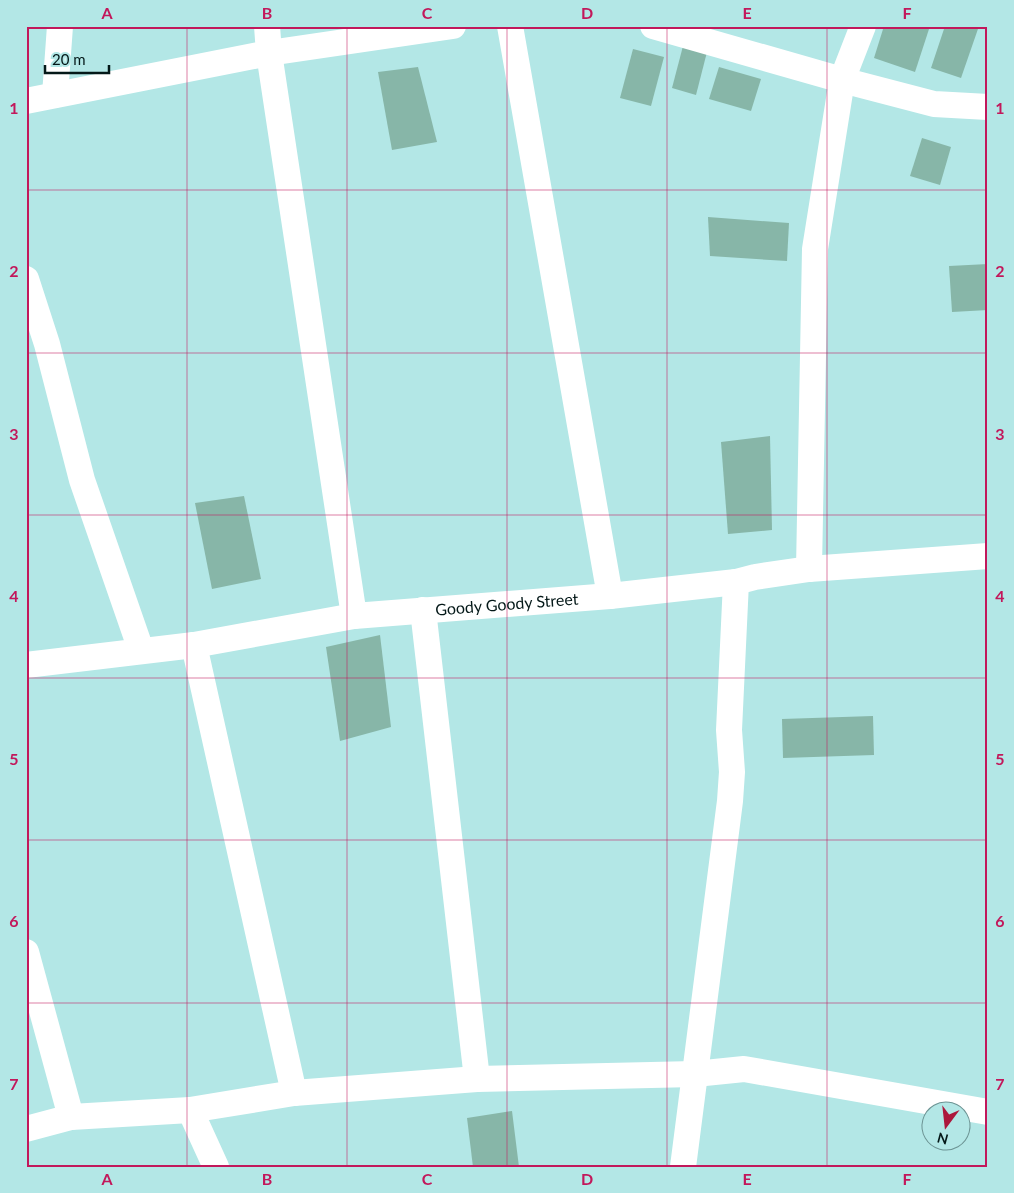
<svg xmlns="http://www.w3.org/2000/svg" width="1014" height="1193" viewBox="0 0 1014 1193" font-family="Lato,sans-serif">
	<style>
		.building { fill: #87b6a8 }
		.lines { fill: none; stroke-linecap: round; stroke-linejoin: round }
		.minor { stroke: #fff; stroke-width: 26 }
		.grid { fill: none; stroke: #c2185b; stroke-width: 1; stroke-opacity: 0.55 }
		.labels { text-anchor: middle; stroke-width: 4; stroke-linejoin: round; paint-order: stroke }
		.street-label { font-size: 16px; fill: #041818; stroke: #b3e7e6 }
		.neatline { fill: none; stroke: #c2185b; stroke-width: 2 }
		.grid-label { font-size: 16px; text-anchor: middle; font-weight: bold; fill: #c2185b }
	</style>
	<rect width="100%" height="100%" fill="#b3e7e6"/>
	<g class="building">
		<path d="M884,26H930L915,72L874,58Z"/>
		<path d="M945,26H979L961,78L931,68Z"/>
		<path d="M683,46L707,52L696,95L672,88Z"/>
		<path d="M633,49L664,57L651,106L620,98Z"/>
		<path d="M418,67L437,142L392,150L378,72Z"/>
		<path d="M719,67L761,79L751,111L709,99Z"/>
		<path d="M922,138L951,147L940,185L910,176Z"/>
		<path d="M708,217L789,223L787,261L710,256Z"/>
		<path d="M988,264V310L952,312L949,266Z"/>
		<path d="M770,436L772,530L728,534L721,442Z"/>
		<path d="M244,496L261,579L212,589L195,503Z"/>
		<path d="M380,635L391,727L340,741L326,647Z"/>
		<path d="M873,716L874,755L783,758L782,719Z"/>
		<path d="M512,1111L519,1167H473L467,1118Z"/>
	</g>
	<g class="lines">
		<g class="minor">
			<path d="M267,26L269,53L354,616"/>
			<path d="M510,26L610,596"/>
			<path d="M653,26L842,80L934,104L988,107"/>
			<path d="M55,95L60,26"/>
			<path d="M26,101L269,53L453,26"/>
			<path d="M26,279L47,344L82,480L141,650"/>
			<path d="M809,569L815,249L842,80L863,26"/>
			<path d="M423,610L477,1079"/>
			<path d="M194,645L294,1093"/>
			<path id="s1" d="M26,665L194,645L354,616L610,596L736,582L755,577L809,569L988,556"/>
			<path d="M26,952L71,1117"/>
			<path d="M190,1110L216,1167"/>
			<path d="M26,1129L71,1117L190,1110L294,1093L477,1079L695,1074L744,1069L988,1112"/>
			<path d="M683,1167L730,801L732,772L729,730L736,582"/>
		</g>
	</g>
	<path class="grid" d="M187,26V1167M347,26V1167M507,26V1167M667,26V1167M827,26V1167M26,190H988M26,353H988M26,515H988M26,678H988M26,840H988M26,1003H988"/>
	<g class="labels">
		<g class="street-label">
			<text dy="6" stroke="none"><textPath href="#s1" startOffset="485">Goody Goody Street</textPath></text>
		</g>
	</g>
	<rect width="1014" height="1193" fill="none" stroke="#b3e7e6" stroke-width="55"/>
	<g transform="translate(946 1126) rotate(195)"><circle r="24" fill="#b3e7e6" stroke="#6d9494"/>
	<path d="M0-4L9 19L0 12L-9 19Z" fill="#ac173c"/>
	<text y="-8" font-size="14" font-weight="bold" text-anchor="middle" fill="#041818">N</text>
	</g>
	<path d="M45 65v8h64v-8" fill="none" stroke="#041818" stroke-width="2.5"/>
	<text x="52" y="65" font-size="15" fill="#041818" stroke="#b3e7e6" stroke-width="4" paint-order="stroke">20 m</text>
	<rect x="28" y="28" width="958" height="1138" class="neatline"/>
	<g class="grid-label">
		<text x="107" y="19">A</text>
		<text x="267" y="19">B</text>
		<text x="427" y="19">C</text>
		<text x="587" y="19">D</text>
		<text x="747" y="19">E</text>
		<text x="907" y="19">F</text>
		<text x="14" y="114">1</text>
		<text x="1000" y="114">1</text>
		<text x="14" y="277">2</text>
		<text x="1000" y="277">2</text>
		<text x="14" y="440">3</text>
		<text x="1000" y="440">3</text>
		<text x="14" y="602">4</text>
		<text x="1000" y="602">4</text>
		<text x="14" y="765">5</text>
		<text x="1000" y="765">5</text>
		<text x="14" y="927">6</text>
		<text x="1000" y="927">6</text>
		<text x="14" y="1090">7</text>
		<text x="1000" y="1090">7</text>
		<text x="107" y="1185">A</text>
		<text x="267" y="1185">B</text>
		<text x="427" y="1185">C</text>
		<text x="587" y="1185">D</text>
		<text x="747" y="1185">E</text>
		<text x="907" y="1185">F</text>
	</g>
</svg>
